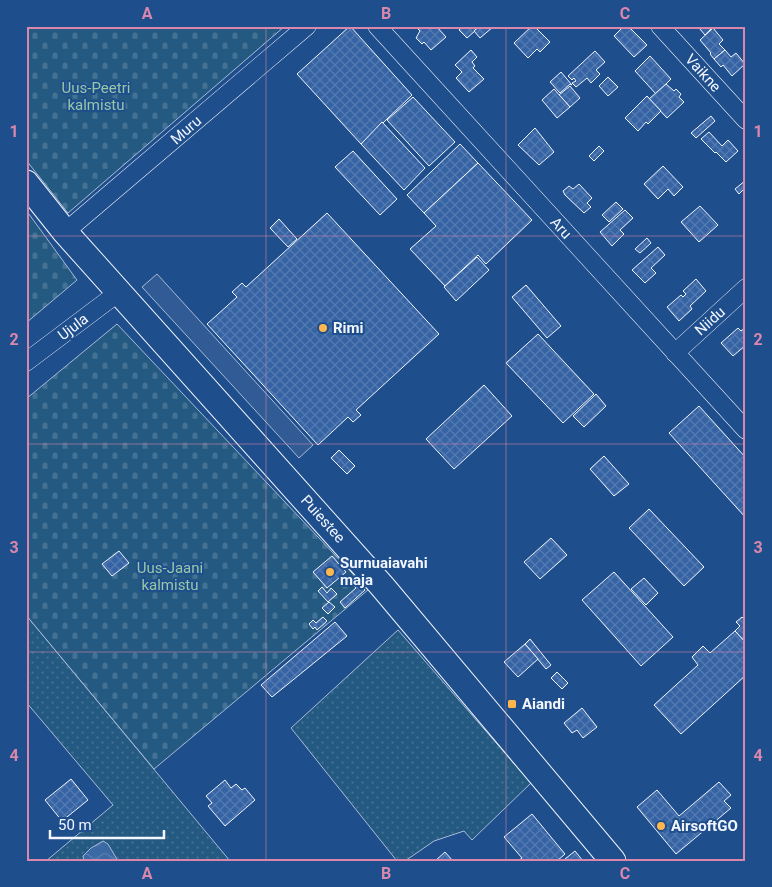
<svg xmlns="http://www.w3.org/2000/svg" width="772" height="887" viewBox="0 0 772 887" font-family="Roboto,sans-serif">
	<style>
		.grass { fill: url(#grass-dots); stroke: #a8bbd7 }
		.cemetery { fill: url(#cemetery-stones); stroke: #a8bbd7 }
		.parking { fill: #305b95; stroke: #a8bbd7 }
		.water { fill: url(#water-waves); stroke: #a8bbd7 }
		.building { fill: url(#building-cross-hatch); stroke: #f2f6ff }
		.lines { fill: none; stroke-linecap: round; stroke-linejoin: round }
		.minor-casing { stroke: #f2f6ff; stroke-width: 19 }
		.highway-casing { stroke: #f2f6ff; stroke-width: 27 }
		.minor { stroke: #1f4e8c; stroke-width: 18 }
		.highway { stroke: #1f4e8c; stroke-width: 25 }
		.grid { fill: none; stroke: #da87ad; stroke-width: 1; stroke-opacity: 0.55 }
		.poi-dot { fill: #ffb74d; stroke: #1f4e8c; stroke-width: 2 }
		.labels { text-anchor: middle; stroke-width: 4; stroke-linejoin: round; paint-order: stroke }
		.street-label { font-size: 15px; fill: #f2f6ff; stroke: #1f4e8c }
		.park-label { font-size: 15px; fill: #97c8a6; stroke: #1f4e8c }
		.poi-label { font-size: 15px; font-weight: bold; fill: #f2f6ff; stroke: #1f4e8c; text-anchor: start }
		.neatline { fill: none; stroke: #da87ad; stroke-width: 2 }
		.grid-label { font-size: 16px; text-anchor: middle; font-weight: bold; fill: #da87ad }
	</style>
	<defs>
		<pattern id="grass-dots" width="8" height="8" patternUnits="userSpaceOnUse" patternTransform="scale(1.25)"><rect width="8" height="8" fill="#245a82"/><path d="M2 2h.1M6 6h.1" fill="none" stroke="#447295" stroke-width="1.8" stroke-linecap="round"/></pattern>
		<pattern id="cemetery-stones" width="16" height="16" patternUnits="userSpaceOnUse" patternTransform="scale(1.25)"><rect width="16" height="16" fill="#245a82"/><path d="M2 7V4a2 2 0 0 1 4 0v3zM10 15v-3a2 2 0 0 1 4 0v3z" fill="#447295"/></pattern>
		<pattern id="water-waves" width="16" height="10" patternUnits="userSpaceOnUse" patternTransform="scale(1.25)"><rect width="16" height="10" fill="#3b69a3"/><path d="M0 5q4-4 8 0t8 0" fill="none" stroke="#587fb1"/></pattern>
		<pattern id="building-cross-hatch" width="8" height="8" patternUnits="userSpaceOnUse" patternTransform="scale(1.25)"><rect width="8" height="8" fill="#3563a3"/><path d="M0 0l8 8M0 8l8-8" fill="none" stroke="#537ab1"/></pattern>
	</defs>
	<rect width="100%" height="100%" fill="#1f4e8c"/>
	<g class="grass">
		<path d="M26,615L230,861H46L113,805L26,702Z"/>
		<path d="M398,630L531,783L472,840L464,831L434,841L405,861H397L291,728Z"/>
	</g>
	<g class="cemetery">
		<path d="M26,26H285L68,213L26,160Z"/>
		<path d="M26,210L77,280L26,323Z"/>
		<path d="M117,324L368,590L154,769L26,615V399Z"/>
	</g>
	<path class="parking" d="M157,274L313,445L299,458L142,287Z"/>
	<path class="water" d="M103,841L108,844L118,861H84L83,856L91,848Z"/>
	<g class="building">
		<path d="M350,26L412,95L361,144L297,74Z"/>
		<path d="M415,26H436L446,37L431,50L424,42L422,44L416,38L420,31Z"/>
		<path d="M463,26H472L476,30L467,38L459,30Z"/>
		<path d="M480,26H493V27L480,38L474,31Z"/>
		<path d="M532,26H534L550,42L540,52L537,49L528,58L514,43Z"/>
		<path d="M624,26H628L647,45L634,57L614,36Z"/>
		<path d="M701,26H714L705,35L699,28Z"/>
		<path d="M713,28L723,40L719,44L725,50L714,59L710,54L711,53L700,40Z"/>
		<path d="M471,50L477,57L472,62L475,66L473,68L484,79L469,92L456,78L462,72L455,65Z"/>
		<path d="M725,50L731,57L736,53L745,64L732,76L723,65L721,67L714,59Z"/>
		<path d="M595,51L605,62L596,70L600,74L591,83L587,78L576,87L572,83L576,81L574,78L572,80L568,76Z"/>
		<path d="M650,56L671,79L656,94L635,71Z"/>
		<path d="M561,72L572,85L570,84L560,93L550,82Z"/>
		<path d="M608,77L618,87L608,96L599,86Z"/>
		<path d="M666,84L674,91L676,89L681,94L679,97L684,102L667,118L649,99Z"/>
		<path d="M570,86L580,98L570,107L559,95Z"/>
		<path d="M554,89L570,107L557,118L542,100Z"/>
		<path d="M647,96L661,111L648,124L646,122L638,131L625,118Z"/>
		<path d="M413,97L455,142L429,166L387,120Z"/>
		<path d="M711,116L715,121L696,138L691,133Z"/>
		<path d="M382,122L425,168L404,190L361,144Z"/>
		<path d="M535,128L554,152L539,165L518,145Z"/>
		<path d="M709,132L722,146L728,140L738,151L726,162L716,152L715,153L701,139Z"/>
		<path d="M460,144L478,163L424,213L407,195Z"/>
		<path d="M599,146L604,151L594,161L589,156Z"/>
		<path d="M353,151L397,199L380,215L335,167Z"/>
		<path d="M478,163L532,220L486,264L478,255L445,286L410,249L436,226L424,213Z"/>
		<path d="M663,166L683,187L674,196L668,189L658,199L644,184Z"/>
		<path d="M746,180V193L743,190L739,194L735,189Z"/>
		<path d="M579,184L592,198L587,203L591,207L584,213L565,195L563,191L569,186L573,189Z"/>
		<path d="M616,202L623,209L609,222L602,215Z"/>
		<path d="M700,206L718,225L699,242L681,222Z"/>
		<path d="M625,210L633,218L620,230L624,234L612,246L600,232Z"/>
		<path d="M327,213L439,334L356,410L361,415L353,422L348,417L318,445L207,324L237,297L232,292L242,283L246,287Z"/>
		<path d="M279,219L297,239L288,247L270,228Z"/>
		<path d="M647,238L651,243L640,253L635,249Z"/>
		<path d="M658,247L665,255L651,268L656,273L645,283L632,270Z"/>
		<path d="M477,257L489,270L456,301L444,287Z"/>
		<path d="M696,279L706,291L690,306L692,309L679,321L667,307L681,295L683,297L686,294L683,291Z"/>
		<path d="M526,285L561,326L547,338L512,297Z"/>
		<path d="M746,327V345L733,356L721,343L738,328L741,331Z"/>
		<path d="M538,334L594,394L563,423L506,363Z"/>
		<path d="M484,385L512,416L454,469L426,439Z"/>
		<path d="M596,394L606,406L584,427L573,416Z"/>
		<path d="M699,406L746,458V518L669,433Z"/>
		<path d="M339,450L355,466L347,474L331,458Z"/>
		<path d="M604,456L629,484L614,496L590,469Z"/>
		<path d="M649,509L704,567L684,586L629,528Z"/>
		<path d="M551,538L567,555L540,579L524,562Z"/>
		<path d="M119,551L129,563L112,576L102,564Z"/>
		<path d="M332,556L346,572L327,588L313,572Z"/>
		<path d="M614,572L673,637L641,666L582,600Z"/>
		<path d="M355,578L365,590L345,608L340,602L356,588L350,581Z"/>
		<path d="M644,578L658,593L646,605L631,589Z"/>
		<path d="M322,587L327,593L331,588L337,594L328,602L318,591Z"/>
		<path d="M329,602L335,607L328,614L322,608Z"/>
		<path d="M323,617L327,621L317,630L315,627L313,629L309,624L313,620L316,623Z"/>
		<path d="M742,617L746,621V643L735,631L740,626L736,622Z"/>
		<path d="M335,622L347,636L272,697L261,685Z"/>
		<path d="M735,631L746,643V675L681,734L654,705L698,665L692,657L703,646L710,653Z"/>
		<path d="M530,639L551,665L546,669L525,644Z"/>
		<path d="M525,644L538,659L518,677L504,662Z"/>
		<path d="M557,672L568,683L562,689L551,678Z"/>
		<path d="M582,708L597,727L583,738L577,730L572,733L564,723Z"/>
		<path d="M71,779L88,800L62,821L45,800Z"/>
		<path d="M225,780L231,788L236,784L242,790L245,788L255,800L225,826L208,806L212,803L206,796Z"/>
		<path d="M719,782L731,795L724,801L731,808L676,854L637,807L657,790L679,816Z"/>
		<path d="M532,814L565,854L557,861H518L522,858L504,837Z"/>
		<path d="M575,851L583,861H576L575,859L573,861H566L565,859Z"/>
		<path d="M445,852L453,861H435Z"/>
	</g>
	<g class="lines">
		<defs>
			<g id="minor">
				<path d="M377,26L746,430"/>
				<path d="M660,26L746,120"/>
				<path d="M65,232L307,26"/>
				<path d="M675,353L746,288"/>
				<path d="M26,362L119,292"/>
			</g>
			<path id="highway" d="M26,183L65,232L382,586L613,861"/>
		</defs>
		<use href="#minor" class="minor-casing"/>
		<use href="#highway" class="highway-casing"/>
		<use href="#minor" class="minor"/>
		<use href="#highway" class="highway"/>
	</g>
	<path class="grid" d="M266,26V861M506,26V861M26,236H746M26,444H746M26,652H746"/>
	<g class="poi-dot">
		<circle cx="323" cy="328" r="5"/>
		<circle cx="330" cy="572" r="5"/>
		<rect x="507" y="699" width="10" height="10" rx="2.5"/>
		<circle cx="661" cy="826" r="5"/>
	</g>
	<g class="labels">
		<g class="street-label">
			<text transform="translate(703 73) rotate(48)" y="5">Vaikne</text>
			<text transform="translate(186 130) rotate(-41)" y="5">Muru</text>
			<text transform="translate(561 228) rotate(48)" y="5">Aru</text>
			<text transform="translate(710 321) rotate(-42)" y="5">Niidu</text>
			<text transform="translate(73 327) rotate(-37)" y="5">Ujula</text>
			<text transform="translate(323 519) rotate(48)" y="5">Puiestee</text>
		</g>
		<g class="park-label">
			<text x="96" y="93">Uus-Peetri<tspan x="96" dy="17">kalmistu</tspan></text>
			<text x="170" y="573">Uus-Jaani<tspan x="170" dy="17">kalmistu</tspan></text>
		</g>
		<g class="poi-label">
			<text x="333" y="333">Rimi</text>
			<text x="340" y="568">Surnuaiavahi<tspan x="340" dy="17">maja</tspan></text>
			<text x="522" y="709">Aiandi</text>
			<text x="671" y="831">AirsoftGO</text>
		</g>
	</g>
	<rect width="772" height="887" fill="none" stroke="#1f4e8c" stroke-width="55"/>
	<path d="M50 830v8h114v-8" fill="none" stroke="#f2f6ff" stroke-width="2.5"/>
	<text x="58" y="830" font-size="15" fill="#f2f6ff" stroke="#1f4e8c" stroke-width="4" paint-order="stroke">50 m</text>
	<rect x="28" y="28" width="716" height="832" class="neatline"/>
	<g class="grid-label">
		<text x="147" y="19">A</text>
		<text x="386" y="19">B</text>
		<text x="625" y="19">C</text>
		<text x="14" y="137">1</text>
		<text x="758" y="137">1</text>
		<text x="14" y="345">2</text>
		<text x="758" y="345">2</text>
		<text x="14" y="553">3</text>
		<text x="758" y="553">3</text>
		<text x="14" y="761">4</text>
		<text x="758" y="761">4</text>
		<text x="147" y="879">A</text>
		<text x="386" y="879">B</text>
		<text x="625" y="879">C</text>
	</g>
</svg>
